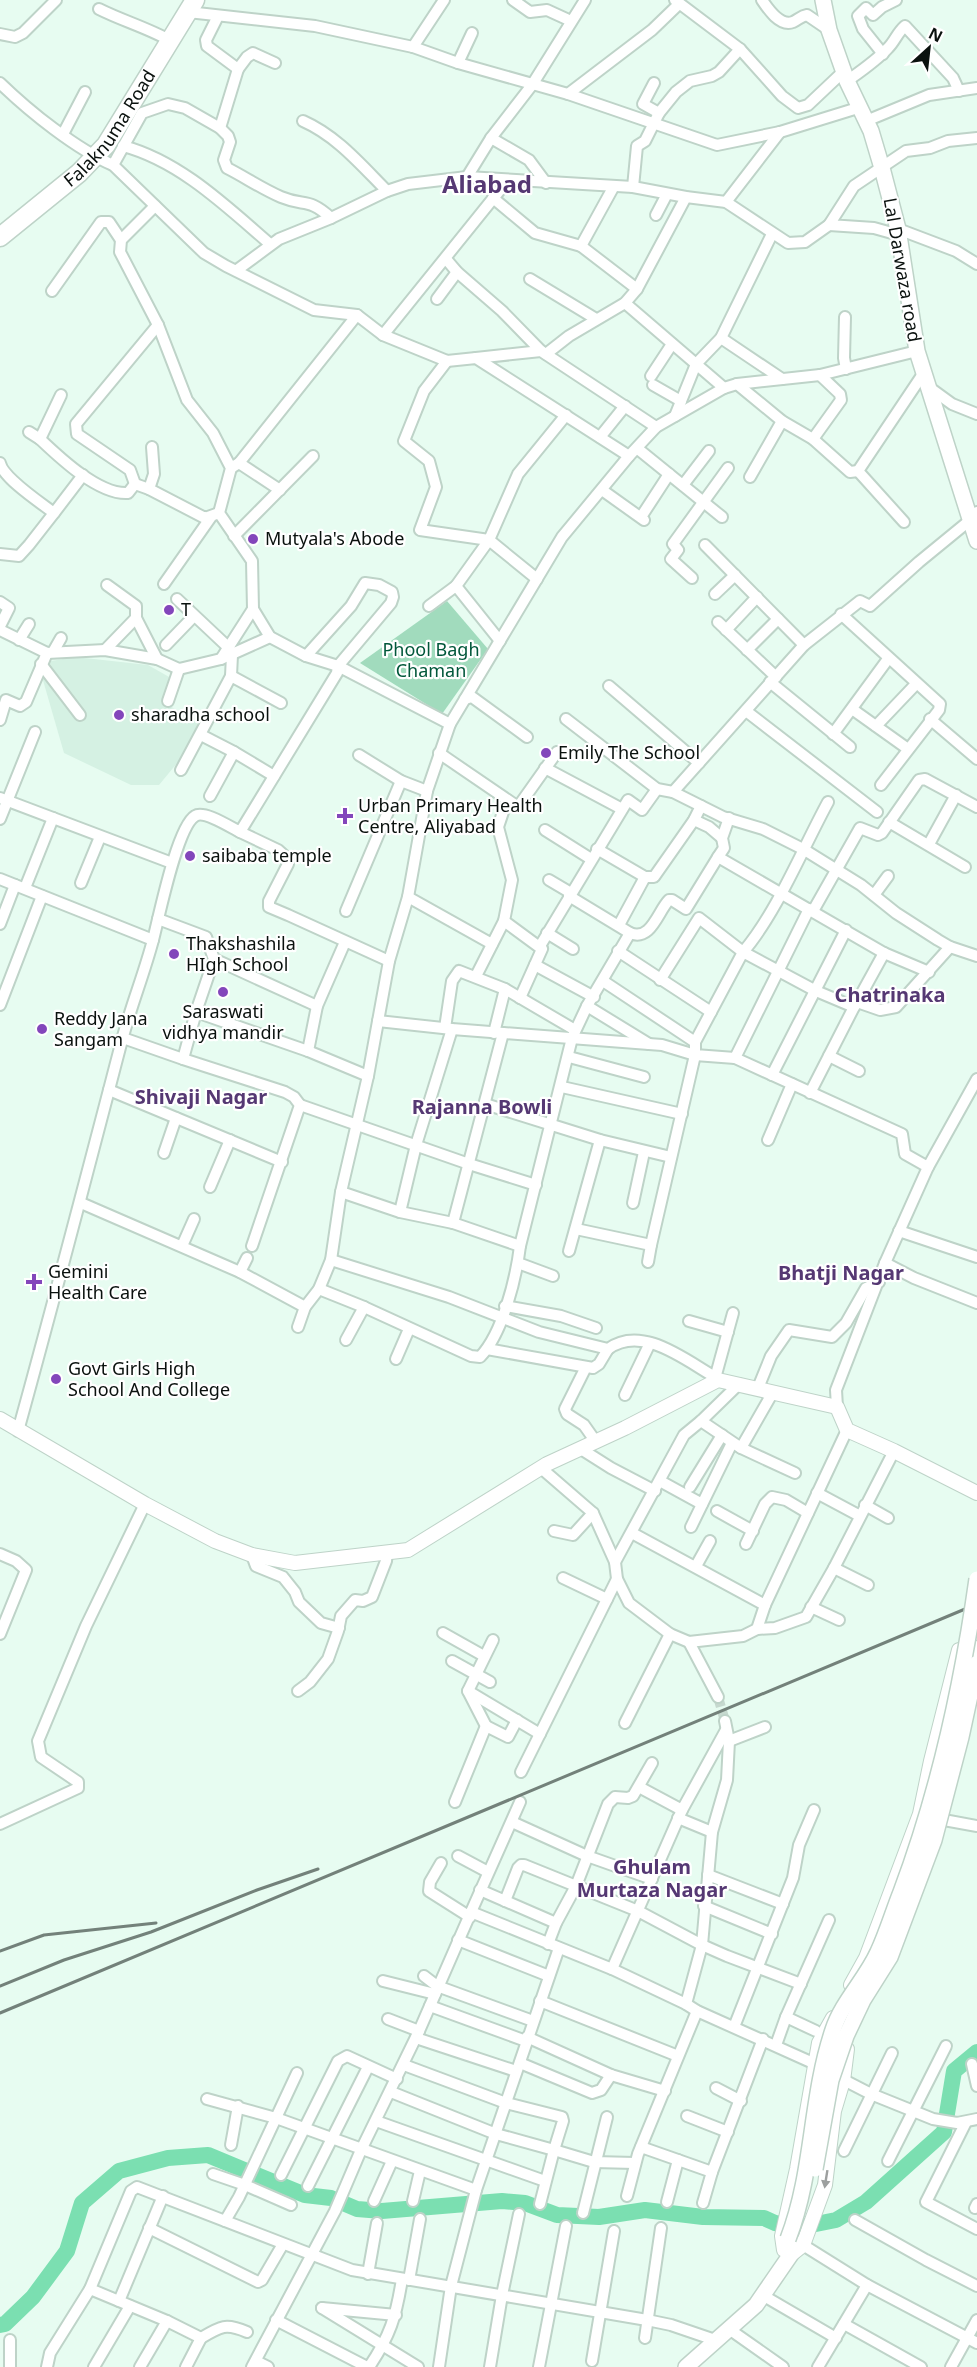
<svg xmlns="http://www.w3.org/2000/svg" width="977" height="2367" viewBox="0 0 977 2367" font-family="'Noto Sans',sans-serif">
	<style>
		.built { fill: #d5f1e3 }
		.green { fill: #a1dbbd }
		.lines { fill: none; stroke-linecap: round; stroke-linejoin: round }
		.river { stroke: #7bdfb1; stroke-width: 16 }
		.minor-tunnel { stroke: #c6d9cf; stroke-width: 10; stroke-dasharray: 10 5; stroke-linecap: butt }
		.minor-casing { stroke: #bed3c8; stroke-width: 14 }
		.tertiary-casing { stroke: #bed3c8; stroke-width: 16 }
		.secondary-casing { stroke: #bed3c8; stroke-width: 18 }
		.trunk-casing { stroke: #bed3c8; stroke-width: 21 }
		.minor { stroke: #fff; stroke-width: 10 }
		.tertiary { stroke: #fff; stroke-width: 14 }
		.secondary { stroke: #fff; stroke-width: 15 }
		.trunk { stroke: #fff; stroke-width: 18 }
		.rail { stroke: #73817a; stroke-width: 3 }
		.secondary-bridge-casing { stroke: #bed3c8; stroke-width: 18; stroke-linecap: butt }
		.secondary-bridge { stroke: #fff; stroke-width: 15 }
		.oneway { fill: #9da09f }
		.poi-dot { fill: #8346bb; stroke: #fff; stroke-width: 2 }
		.labels { text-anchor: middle; stroke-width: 4.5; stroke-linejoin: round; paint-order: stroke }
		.street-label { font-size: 18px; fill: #0a110e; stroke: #fff }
		.poi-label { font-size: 18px; fill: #0a110e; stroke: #fff; text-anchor: start }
		.park-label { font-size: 18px; fill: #01573a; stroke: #fff }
		.neighbourhood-label { font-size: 20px; font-weight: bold; fill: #553873; stroke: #fff }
		.district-label { font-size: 24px; font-weight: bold; fill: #553873; stroke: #fff }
	</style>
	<rect width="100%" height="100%" fill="#e7fcf1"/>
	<path class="built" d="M76,657L148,665L178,682L170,706L200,724L187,751L159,785H131L64,753L38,663Z"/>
	<path class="green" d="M447,601L488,649L442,714L360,663Z"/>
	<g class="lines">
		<path class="river" d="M0,2325L5,2324L33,2297L67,2251L82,2203L119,2171L168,2158L208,2155L305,2195L331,2198L357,2209L382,2211L502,2201L525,2203L557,2215L599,2217L645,2210L703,2217L764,2218L775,2223L801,2227L836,2220L866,2202L944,2132L954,2071L977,2052"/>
		<path class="minor-tunnel" d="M718,1697L725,1721"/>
		<defs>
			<g id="minor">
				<path d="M513,0L530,12L547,10L571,21"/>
				<path d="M675,0L740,49L782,96L798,108L808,105L844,71"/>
				<path d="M762,0C768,9 780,27 793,22C799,19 801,16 807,15L829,30"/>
				<path d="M99,9C123,21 148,28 171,41"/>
				<path d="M188,12L315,26L413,47L458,63L568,94L717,145L780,132L861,107"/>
				<path d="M218,16L206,40L207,46L238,69L220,128"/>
				<path d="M0,34L15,37L23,33L56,0"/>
				<path d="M413,47L444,0"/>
				<path d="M883,54L863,29L858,16L866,8L873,15L882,7L896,0"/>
				<path d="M458,63L472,33"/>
				<path d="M238,69L247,57L253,53L275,63"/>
				<path d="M847,81C861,71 876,61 888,48C895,41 897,33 905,26L953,78L959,91"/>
				<path d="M0,83C30,112 76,149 113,165L204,253L226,266L314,310L357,315L383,335L447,361L476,358L629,456"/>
				<path d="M654,83L643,104L659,113"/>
				<path d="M568,94L652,30L679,4"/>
				<path d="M303,121C337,136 361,165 387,191"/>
				<path d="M866,121L929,95L977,88"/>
				<path d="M63,134L85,92"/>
				<path d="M491,138L529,160L546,183"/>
				<path d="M123,146C180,161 227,207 270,244"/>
				<path d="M113,165L142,113L168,104L185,108L220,128L228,136L230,142L224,160L227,168C245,177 262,189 281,197C305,207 308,197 331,218"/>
				<path d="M467,177L491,138L532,85L585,0"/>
				<path d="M633,187L637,146L645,141L659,113L676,92L690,81L712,76L719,72L740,49"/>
				<path d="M493,198L535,233L581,246L637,289"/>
				<path d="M726,202L780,132"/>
				<path d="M155,206L121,240L120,252L158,325L187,400L213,433L231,468L219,513L252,561L253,609L270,637L306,656L338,666L450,724"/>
				<path d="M656,215L667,194"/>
				<path d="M898,229L956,251L977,264"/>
				<path d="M899,235L874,228L829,225L854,186L906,151L930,148L948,141L977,138"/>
				<path d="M581,246L614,186"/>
				<path d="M446,259L457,272L502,311L541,351"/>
				<path d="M237,270L279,239L331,218L387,191L408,184L467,177L633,187L686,197L726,202L788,243L805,242L829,225"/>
				<path d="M530,279L596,319"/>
				<path d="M52,291L101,222H109L121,240"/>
				<path d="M437,299L457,272"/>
				<path d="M625,303L724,388"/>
				<path d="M845,317L844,358L846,369"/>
				<path d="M383,335L508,180"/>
				<path d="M721,338L782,379"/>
				<path d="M546,354L569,336L625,303L637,289L686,197"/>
				<path d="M476,358L541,351L656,427"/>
				<path d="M447,361L424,391L404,441L429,461L436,487L420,530L489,540L537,579"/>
				<path d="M651,376L672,344"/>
				<path d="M737,384L782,421L813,439L850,472L858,471"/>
				<path d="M653,385L681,401"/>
				<path d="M930,388L952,404L977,414"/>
				<path d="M675,416L696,364L721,338L772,234"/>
				<path d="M29,432L40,439L61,395"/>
				<path d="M600,437L625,406"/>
				<path d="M40,439C60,458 99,495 128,493L135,484L149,489L205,518L219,513"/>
				<path d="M813,439L841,400L840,394L820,375"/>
				<path d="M638,449L722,517"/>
				<path d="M0,463C3,478 41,503 54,513L29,545L19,556L0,554"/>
				<path d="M239,463L280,490"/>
				<path d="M231,468L239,463L357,315"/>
				<path d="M750,477L782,421"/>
				<path d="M135,484L130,470L77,434L76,424L158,325"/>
				<path d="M683,485L709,451"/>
				<path d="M149,489L154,474L152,447"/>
				<path d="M602,490L644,520"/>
				<path d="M54,513L83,475"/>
				<path d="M641,517L669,474"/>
				<path d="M904,522L858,471L923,374"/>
				<path d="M234,536L313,456"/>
				<path d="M705,545L804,645"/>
				<path d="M692,578L671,559L678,550L673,544L728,468"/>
				<path d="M164,584L211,517"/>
				<path d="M715,594L735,575"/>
				<path d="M177,599L229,648"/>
				<path d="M0,602L9,608L0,626"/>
				<path d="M429,606L456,586"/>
				<path d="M253,609L221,659L270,637"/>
				<path d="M841,614L940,704L939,710L881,785"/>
				<path d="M136,618L157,659"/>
				<path d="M718,622L776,677"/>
				<path d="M0,630L47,653L105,650L157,659L179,669L221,659"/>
				<path d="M726,630L757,597"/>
				<path d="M19,640L29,624"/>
				<path d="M500,641L456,586L489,540L518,474L566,415"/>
				<path d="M166,645L194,616"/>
				<path d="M105,650L136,618V606L107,585"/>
				<path d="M747,650L778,619"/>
				<path d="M53,652L61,638"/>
				<path d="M41,664L80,715"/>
				<path d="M231,676L281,703"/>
				<path d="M770,682L850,747"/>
				<path d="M609,686L699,763"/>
				<path d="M465,699L472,697L527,737"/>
				<path d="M168,701L179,669"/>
				<path d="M852,709L908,749"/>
				<path d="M746,711L877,812"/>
				<path d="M566,719L657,789L673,792L723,817L763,829L803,849L861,885L896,913L938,940L950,947L977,956"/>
				<path d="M930,719L977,759"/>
				<path d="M0,720L6,700L20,706L26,702L47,653"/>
				<path d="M876,726L916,684"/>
				<path d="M833,734L888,659"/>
				<path d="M201,735L234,752L210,796"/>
				<path d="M234,752L274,776"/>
				<path d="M439,753L518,807L557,752"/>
				<path d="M359,755L401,781L427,791"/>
				<path d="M545,768L622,809"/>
				<path d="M181,770L231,676L232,655"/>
				<path d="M673,792L804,645L860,601L870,606L919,562L969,521L977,512"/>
				<path d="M0,798L172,863"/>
				<path d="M507,800L498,827L512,880L504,921L542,949L520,998"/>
				<path d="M0,819L35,732"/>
				<path d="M694,820L709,827L722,838"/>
				<path d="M889,822L965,867"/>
				<path d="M545,830L591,859"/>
				<path d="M240,832L278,850L288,859V864L269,901V907L288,915L389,961"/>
				<path d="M929,844L956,795"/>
				<path d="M597,849L645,877H654L694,820L701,806"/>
				<path d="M718,857L724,848L722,838L729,818"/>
				<path d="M0,879L153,940"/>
				<path d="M549,880L571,893"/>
				<path d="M81,883L100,837"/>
				<path d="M25,888L53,818"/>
				<path d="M874,895L888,876"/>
				<path d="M569,896L630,933C651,942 658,911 669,900H672L686,909L718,857L884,953L929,972"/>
				<path d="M408,897L492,944"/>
				<path d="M346,911L401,781"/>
				<path d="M813,911L860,828L878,835L882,833L919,780L925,779L977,807"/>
				<path d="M158,919L206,937L214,959L196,1012L183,1059L285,1092L294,1097L300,1105L252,1246"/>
				<path d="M0,924L15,885"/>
				<path d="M619,925L645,877"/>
				<path d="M547,933L573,949"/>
				<path d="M540,946L628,800L642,810L657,789"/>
				<path d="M618,951L711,1012"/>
				<path d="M214,959L317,1006"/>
				<path d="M535,965L594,997"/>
				<path d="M476,976L504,921"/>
				<path d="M660,980L699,918L743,952L816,991L854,1007L857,1002L880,1010L896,1007L950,947"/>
				<path d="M603,981L695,1042V1055L735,1058L902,1134L905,1154L928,1167L977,1079"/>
				<path d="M857,1002L884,953"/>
				<path d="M0,1005L42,896"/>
				<path d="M587,1006L649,1044"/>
				<path d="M196,1012L308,1051L317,1006L345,942"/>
				<path d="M378,1021L452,1029L662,1045L695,1055L651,1245"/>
				<path d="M445,1028L452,981L459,971L505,989L575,1030"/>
				<path d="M494,1033L505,989"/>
				<path d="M123,1038L183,1059"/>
				<path d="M695,1042L743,952C776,914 803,848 828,802"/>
				<path d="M308,1051L368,1076"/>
				<path d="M829,1056L859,1071"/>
				<path d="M569,1057L644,1077"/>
				<path d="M735,1058L809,909"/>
				<path d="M772,1075L846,930"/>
				<path d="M562,1087L682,1114"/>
				<path d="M109,1090L282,1162"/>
				<path d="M810,1093L854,1007"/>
				<path d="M485,1104L600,1140L671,1157"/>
				<path d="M300,1105L469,1164L536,1185"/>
				<path d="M768,1140L792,1084"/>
				<path d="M164,1153L176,1118"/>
				<path d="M210,1187L230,1140"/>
				<path d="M341,1192L400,1212L453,1223L520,1246"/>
				<path d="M81,1203L240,1272L305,1307"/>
				<path d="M633,1203L644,1152"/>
				<path d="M400,1212L416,1145L452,1029"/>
				<path d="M453,1223L503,1033"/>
				<path d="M576,1229L651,1245L648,1262"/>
				<path d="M899,1231L977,1257"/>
				<path d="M182,1246L194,1219"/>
				<path d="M569,1251L600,1140"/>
				<path d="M331,1260L449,1297L539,1332L608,1349C642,1324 685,1360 715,1377"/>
				<path d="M518,1263L553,1276"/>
				<path d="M885,1263L914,1278L977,1303"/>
				<path d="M240,1272L247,1258"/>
				<path d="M319,1289L364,1307L471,1356L480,1357C503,1333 516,1278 520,1246L572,1038L587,1006L630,933"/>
				<path d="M505,1306L561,1316L596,1328"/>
				<path d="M689,1321L728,1332"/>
				<path d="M298,1327L305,1307L319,1289L331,1260L341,1192L368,1076L389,961L408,897L427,791L450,724L562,537L629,456L656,427L724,388L737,384L820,375L917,351"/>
				<path d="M346,1340L364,1307"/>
				<path d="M487,1349L593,1368L599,1364L608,1349"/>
				<path d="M396,1359L409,1329"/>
				<path d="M586,1367L565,1409L567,1414L584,1425L596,1442"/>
				<path d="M714,1382L733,1313"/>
				<path d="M758,1388L771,1356L789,1330L832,1337L846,1323L866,1288L879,1282"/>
				<path d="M625,1395L650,1343"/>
				<path d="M837,1407L836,1390L885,1263L928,1167"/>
				<path d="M701,1421L741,1448L795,1473"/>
				<path d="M18,1431C54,1301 88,1170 122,1040C131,1006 144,974 153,940C159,917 177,827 195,816C204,810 230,827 240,832L337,673L338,666L391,603L393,597L392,592L379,585L365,583L351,606L306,656"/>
				<path d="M741,1448L773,1392"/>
				<path d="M581,1449L611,1468L655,1491"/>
				<path d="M541,1468L593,1513L615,1562L617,1579L629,1603L670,1634L689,1642L743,1636L757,1629L775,1628L806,1617L834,1568L894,1451"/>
				<path d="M660,1481L702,1504"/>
				<path d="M690,1487L722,1435"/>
				<path d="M817,1493L860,1516"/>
				<path d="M865,1505L888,1518"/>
				<path d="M717,1511L753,1531"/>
				<path d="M691,1527L732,1443"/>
				<path d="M554,1531L573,1535L593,1513"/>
				<path d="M632,1533L765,1605"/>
				<path d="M746,1544L765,1504L772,1497L786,1500L808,1513"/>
				<path d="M0,1554L16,1561L26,1570L0,1634"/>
				<path d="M252,1555L256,1566L283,1577L295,1592L299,1602L321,1623L339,1628"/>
				<path d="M615,1562L684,1435L701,1421L739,1384"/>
				<path d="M696,1566L710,1541"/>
				<path d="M834,1568L868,1585"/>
				<path d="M563,1578L607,1599"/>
				<path d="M811,1607L839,1620"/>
				<path d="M757,1629L765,1605L847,1430"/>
				<path d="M443,1633L484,1656"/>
				<path d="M689,1642L718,1697"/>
				<path d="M452,1661L490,1682"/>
				<path d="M298,1691L310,1682L328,1659L338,1631L341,1616L355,1600L363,1601L372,1597L386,1561L387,1552"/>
				<path d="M468,1691L540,1734"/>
				<path d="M625,1723L670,1634"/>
				<path d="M486,1726L468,1691L493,1640"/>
				<path d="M729,1741L765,1727"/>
				<path d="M521,1772L617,1579"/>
				<path d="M639,1787L682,1810"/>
				<path d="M455,1802L486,1726L508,1737L517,1720"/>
				<path d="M520,1802L471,1912L612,1969L686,2004L702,1945L712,1832L727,1780L729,1741L725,1721"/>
				<path d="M678,1818L712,1832"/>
				<path d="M933,1818L977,1826"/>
				<path d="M512,1822L587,1856L652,1879"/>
				<path d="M0,1824L78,1788V1782L41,1757L38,1741L86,1626L145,1504"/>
				<path d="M458,1856L488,1872"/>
				<path d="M441,1863L430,1882L429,1891L470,1917"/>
				<path d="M708,1875L783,1904"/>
				<path d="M480,1890L556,1923"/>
				<path d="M505,1901L518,1868L521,1865H524L638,1911L702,1945L727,1956L801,1984"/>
				<path d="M704,1906L772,1934"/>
				<path d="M458,1940L549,1976"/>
				<path d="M548,1944L556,1923L576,1886L608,1804L615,1797L628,1798L633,1796L652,1763"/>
				<path d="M612,1969L682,1810L726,1730"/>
				<path d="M424,1976L437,1986L533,2021"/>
				<path d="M383,1981L435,1994"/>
				<path d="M540,2001L678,2056"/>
				<path d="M686,2004L697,2011L822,2067"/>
				<path d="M430,2006L526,2041"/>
				<path d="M786,2017L816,2031"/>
				<path d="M388,2019L419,2031"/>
				<path d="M734,2027L793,1878L799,1845L814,1810"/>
				<path d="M527,2037L611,2075L665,2091"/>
				<path d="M416,2038L516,2071"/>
				<path d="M776,2045L786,2017L829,1920"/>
				<path d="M520,2063L592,2093L601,2090L611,2075"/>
				<path d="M972,2064L977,2086"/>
				<path d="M838,2077L871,2094L933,2119L957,2123L977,2119"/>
				<path d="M716,2088L741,2101"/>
				<path d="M391,2092L496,2134L554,2150L563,2121L562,2117L506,2103L404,2065"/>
				<path d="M207,2099L276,2118L476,2190L451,2286L439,2367"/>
				<path d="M687,2116L728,2132"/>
				<path d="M376,2121L545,2181"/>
				<path d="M966,2122L926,2202L977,2229"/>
				<path d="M231,2145L238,2106"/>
				<path d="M641,2147L678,2160L667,2202"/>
				<path d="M844,2151L892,2053"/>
				<path d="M678,2160L712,2172"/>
				<path d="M888,2161L946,2046"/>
				<path d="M213,2174L245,2185L291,2205"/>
				<path d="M281,2175L338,2061L347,2056L397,2079"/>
				<path d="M308,2186L368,2067"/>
				<path d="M476,2190L559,1948"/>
				<path d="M627,2196L638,2154L697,2011"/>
				<path d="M374,2201L392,2161"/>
				<path d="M413,2201L420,2171"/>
				<path d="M703,2203L712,2172L763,2039"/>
				<path d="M540,2204L554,2150L594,2162L635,2163"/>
				<path d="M975,2208L977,2204"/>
				<path d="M583,2213L607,2117"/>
				<path d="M855,2220L926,2260L977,2286"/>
				<path d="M225,2221L239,2197L297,2073"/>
				<path d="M149,2228L258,2282L262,2280L283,2244"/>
				<path d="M803,2245L867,2285L977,2343"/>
				<path d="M368,2274L377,2223"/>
				<path d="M409,2280L420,2219"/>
				<path d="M90,2289L167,2321L201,2338C221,2326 226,2323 247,2332"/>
				<path d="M764,2296L836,2338"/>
				<path d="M119,2301L163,2196"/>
				<path d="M322,2308L418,2367"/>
				<path d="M322,2308L396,2315"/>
				<path d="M276,2320L367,2367"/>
				<path d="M844,2324L921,2367"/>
				<path d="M729,2329L783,2367"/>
				<path d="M645,2338L661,2228"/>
				<path d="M10,2340V2367"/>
				<path d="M256,2361L268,2367"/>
				<path d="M592,2361L614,2231"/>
				<path d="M47,2367L50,2353L90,2289L131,2191L137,2187L352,2270L647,2320L671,2325L715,2340"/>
				<path d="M94,2367L130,2306"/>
				<path d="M140,2367L167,2321"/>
				<path d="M186,2367L201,2338"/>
				<path d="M252,2367L335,2211L361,2150L419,2031L471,1912"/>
				<path d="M369,2367C390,2336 396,2317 402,2279"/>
				<path d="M490,2367L502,2295L519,2214"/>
				<path d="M539,2367L566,2226"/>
				<path d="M818,2367L867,2285"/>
				<path d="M951,2367L977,2320"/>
			</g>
			<g id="tertiary">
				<path d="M0,1419L145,1504L215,1541L252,1555L295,1563L408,1550L547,1464L625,1428L718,1380L837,1407L847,1430L894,1451L977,1493"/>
				<path d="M851,1985L866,1958L920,1814L931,1761L959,1650L973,1647L977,1650"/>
				<path d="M784,2250L782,2236L797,2169L819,2043L833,2018"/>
				<path d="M793,2253L803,2245L825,2185L834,2111L843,2081L847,2049"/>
			</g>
			<g id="secondary">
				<path d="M823,0L829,30L847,81L871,131L882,168L898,229L917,351L977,541"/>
				<path d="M686,2367L756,2305L798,2244"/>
			</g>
			<g id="trunk">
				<path id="s1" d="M0,237L79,173L106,145L195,0"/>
			</g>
		</defs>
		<use href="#minor" class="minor-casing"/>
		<use href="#tertiary" class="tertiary-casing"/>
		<use href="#secondary" class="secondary-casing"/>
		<use href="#trunk" class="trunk-casing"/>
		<use href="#minor" class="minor"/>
		<use href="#tertiary" class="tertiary"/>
		<use href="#secondary" class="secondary"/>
		<use href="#trunk" class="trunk"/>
		<g class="rail">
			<path d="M0,1951L44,1935L156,1923"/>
			<path d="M0,1986L64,1960L151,1932L257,1890L318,1869"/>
			<path d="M0,2013C325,1875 652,1742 977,1604"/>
		</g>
		<defs>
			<g id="secondary-bridge">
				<path d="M815,2169L831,2080L846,2036L863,2000L890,1957L934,1840L961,1737L977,1663"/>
				<path d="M788,2239C814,2172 810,2098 833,2030C842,2002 866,1979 878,1952C887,1933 893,1912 901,1892C939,1791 962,1686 977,1579"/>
			</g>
		</defs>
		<use href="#secondary-bridge" class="secondary-bridge-casing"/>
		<use href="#secondary-bridge" class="secondary-bridge"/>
	</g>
	<defs><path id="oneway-solid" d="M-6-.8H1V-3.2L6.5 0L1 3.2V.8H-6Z" transform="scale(1.5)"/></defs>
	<use class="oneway" href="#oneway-solid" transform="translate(826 2179) rotate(99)"/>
	<g class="poi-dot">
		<circle cx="253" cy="539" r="6"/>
		<circle cx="169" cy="610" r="6"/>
		<circle cx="119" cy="715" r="6"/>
		<circle cx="546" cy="753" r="6"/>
		<path d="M342 807h6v6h6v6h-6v6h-6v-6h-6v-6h6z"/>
		<circle cx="190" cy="856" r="6"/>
		<circle cx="174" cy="954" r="6"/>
		<circle cx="223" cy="992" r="6"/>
		<circle cx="42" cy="1029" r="6"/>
		<path d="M31 1273h6v6h6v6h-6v6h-6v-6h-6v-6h6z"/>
		<circle cx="56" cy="1379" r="6"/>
	</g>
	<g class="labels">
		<g class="street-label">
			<text dy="6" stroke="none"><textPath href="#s1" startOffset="156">Falaknuma Road</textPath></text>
			<text transform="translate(902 270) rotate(80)" y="6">Lal Darwaza road</text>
		</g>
		<g class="poi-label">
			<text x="265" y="545">Mutyala's Abode</text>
			<text x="181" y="616">T</text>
			<text x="131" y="721">sharadha school</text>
			<text x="558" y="759">Emily The School</text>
			<text x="358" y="812">Urban Primary Health<tspan x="358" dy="21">Centre, Aliyabad</tspan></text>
			<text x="202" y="862">saibaba temple</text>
			<text x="186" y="950">Thakshashila<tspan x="186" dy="21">HIgh School</tspan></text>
			<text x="223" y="1018" text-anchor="middle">Saraswati<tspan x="223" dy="21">vidhya mandir</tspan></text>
			<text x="54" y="1025">Reddy Jana<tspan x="54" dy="21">Sangam</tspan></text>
			<text x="48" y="1278">Gemini<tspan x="48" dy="21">Health Care</tspan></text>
			<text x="68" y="1375">Govt Girls High<tspan x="68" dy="21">School And College</tspan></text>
		</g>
		<g class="park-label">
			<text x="431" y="656">Phool Bagh<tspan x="431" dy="21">Chaman</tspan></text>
		</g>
		<g class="neighbourhood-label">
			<text x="890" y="1002">Chatrinaka</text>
			<text x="201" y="1104">Shivaji Nagar</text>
			<text x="482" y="1114">Rajanna Bowli</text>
			<text x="841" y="1280">Bhatji Nagar</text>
			<text x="652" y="1874">Ghulam<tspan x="652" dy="23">Murtaza Nagar</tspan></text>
		</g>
		<g class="district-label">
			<text x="487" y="193">Aliabad</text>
		</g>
	</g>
	<g transform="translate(929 48) rotate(27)" stroke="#ffffff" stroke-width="4.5" paint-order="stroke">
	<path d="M0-4.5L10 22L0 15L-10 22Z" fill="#0a110e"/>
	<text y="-9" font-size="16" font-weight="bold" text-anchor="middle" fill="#0a110e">N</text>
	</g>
</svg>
